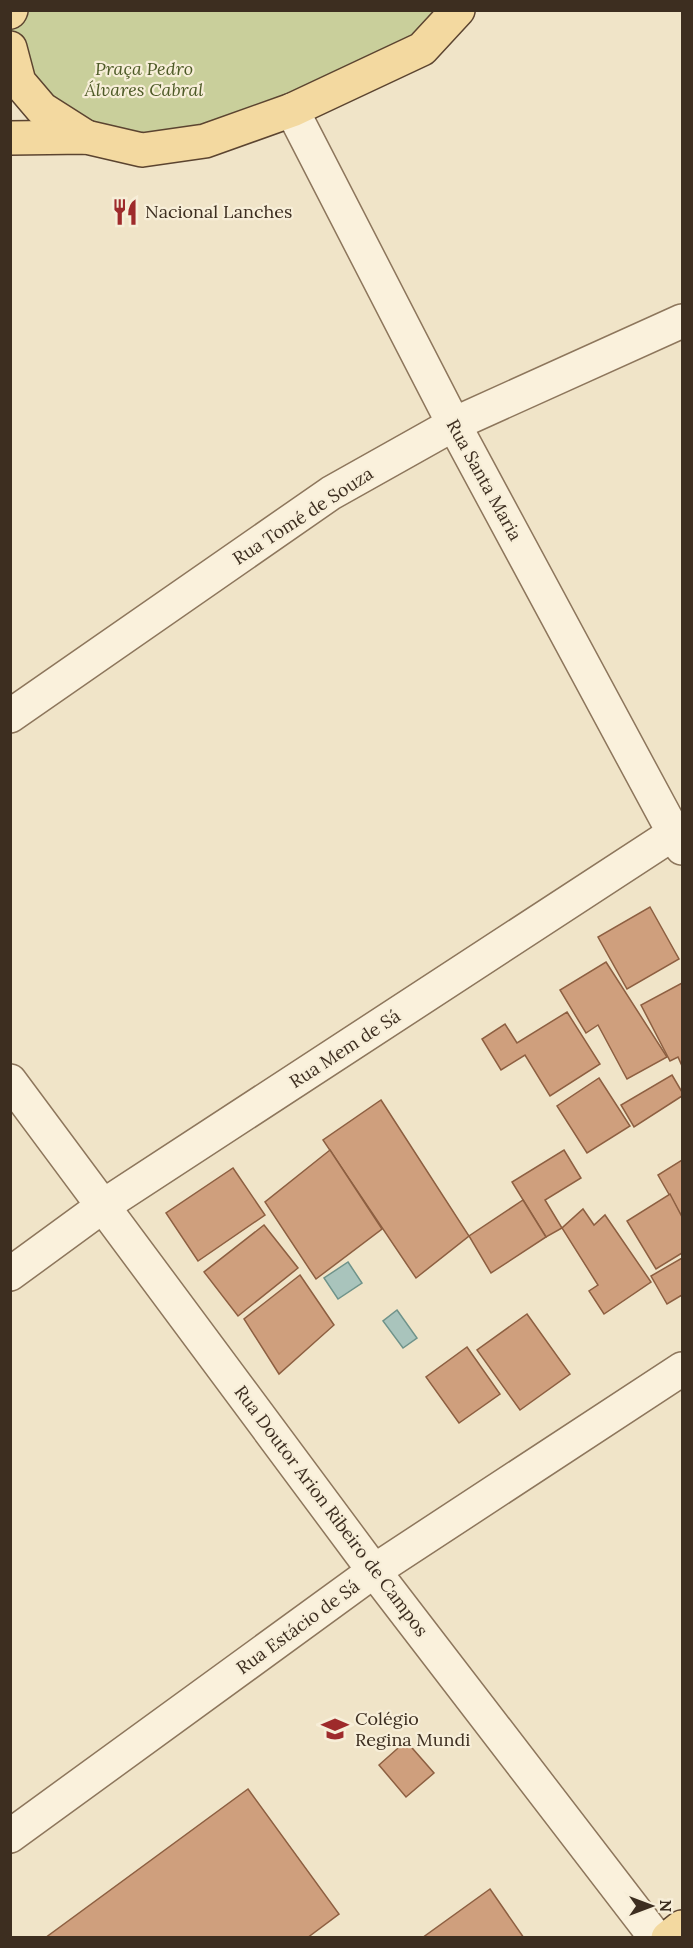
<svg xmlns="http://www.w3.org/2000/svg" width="693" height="1948" viewBox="0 0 693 1948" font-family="Lora,serif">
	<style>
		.green { fill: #c9cf9b }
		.water { fill: #a9c4bc; stroke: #6f938a; stroke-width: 1.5 }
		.building { fill: #cf9f7d; stroke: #8d5f41; stroke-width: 1.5 }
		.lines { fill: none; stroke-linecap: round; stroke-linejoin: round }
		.minor-casing { stroke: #8d765c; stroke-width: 36 }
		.major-casing { stroke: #5b4430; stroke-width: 36 }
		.minor { stroke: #faf1dc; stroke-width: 33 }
		.major { stroke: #f3d9a0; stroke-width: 33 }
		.labels { text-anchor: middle; stroke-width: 4.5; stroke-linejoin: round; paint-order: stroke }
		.park-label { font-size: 18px; font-style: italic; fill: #4d5a26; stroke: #f7eed8 }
		.poi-label { font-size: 18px; fill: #3d2e20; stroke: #f7eed8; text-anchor: start }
		.street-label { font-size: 18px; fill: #3d2e20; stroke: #f7eed8 }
	</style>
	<rect width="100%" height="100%" fill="#f0e4c8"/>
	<path class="green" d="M11,11H456L422,49L205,141L86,137L11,48Z"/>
	<g class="water">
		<path d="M348,1262L362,1283L338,1299L324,1278Z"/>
		<path d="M397,1310L417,1338L403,1348L383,1321Z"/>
	</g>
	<g class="building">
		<path d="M650,907L679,959L627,989L598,937Z"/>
		<path d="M606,962L667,1057L627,1079L598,1025L586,1033L560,990Z"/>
		<path d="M682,983V1066L678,1057L670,1061L641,1005Z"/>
		<path d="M567,1012L600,1064L550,1096L525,1055L501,1070L482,1039L505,1024L517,1043Z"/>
		<path d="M672,1075L682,1092V1096L634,1127L621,1105Z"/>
		<path d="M599,1078L630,1126L587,1153L557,1106Z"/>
		<path d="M381,1100L469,1236L416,1278L323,1140Z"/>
		<path d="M330,1150L382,1229L316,1279L265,1202Z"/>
		<path d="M564,1150L581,1178L545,1200L562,1228L546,1237L512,1182Z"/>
		<path d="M682,1160V1217L658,1175Z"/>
		<path d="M233,1168L265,1215L198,1261L166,1213Z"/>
		<path d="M670,1194L682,1217V1253L656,1269L627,1221Z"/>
		<path d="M523,1200L546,1237L491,1273L469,1236Z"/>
		<path d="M583,1209L594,1225L605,1215L651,1282L604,1314L589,1291L598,1285L562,1228Z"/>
		<path d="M264,1225L298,1268L238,1316L204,1272Z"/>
		<path d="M682,1258V1295L667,1304L651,1276Z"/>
		<path d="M300,1275L334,1325L279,1374L244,1319Z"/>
		<path d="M527,1314L570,1374L520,1410L477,1350Z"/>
		<path d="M467,1347L500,1394L459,1423L426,1377Z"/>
		<path d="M406,1741L434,1773L406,1797L379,1765Z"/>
		<path d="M248,1789L339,1914L307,1938H45Z"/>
		<path d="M490,1889L524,1938H422Z"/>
	</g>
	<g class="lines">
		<defs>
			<g id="minor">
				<path d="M292,110L450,417L682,848"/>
				<path d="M10,716L331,493L454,424L682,321"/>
				<path d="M10,1081L374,1571L656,1938"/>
				<path d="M10,1274L103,1206L682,828"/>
				<path d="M10,1836L374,1571L682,1369"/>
			</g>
			<g id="major">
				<path d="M10,12L11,10"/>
				<path d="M10,48L19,82L42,109L86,137"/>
				<path d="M10,138L86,137L142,150L205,141L292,110L422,49L458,10"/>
				<path d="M668,1938L682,1927"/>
			</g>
		</defs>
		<use href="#minor" class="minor-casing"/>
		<use href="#major" class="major-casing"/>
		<use href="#minor" class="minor"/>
		<use href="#major" class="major"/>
	</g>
	<defs>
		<symbol id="restaurant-bare" viewBox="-9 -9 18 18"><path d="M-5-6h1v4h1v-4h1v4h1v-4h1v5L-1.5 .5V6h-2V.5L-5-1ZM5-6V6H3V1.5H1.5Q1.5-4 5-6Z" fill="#9e2a2b" stroke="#f7eed8" stroke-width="2.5" paint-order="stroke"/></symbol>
		<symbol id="school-bare" viewBox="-9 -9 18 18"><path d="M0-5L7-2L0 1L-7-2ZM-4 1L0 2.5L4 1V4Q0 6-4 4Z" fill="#9e2a2b" stroke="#f7eed8" stroke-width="2.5" paint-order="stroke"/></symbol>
	</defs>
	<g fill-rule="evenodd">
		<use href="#restaurant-bare" x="106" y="193" width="38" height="38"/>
		<use href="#school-bare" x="316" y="1710" width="38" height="38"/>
	</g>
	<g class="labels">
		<g class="park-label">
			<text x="144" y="75">Praça Pedro<tspan x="144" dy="21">Álvares Cabral</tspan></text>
		</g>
		<g class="poi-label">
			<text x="145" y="218">Nacional Lanches</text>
			<text x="355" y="1725">Colégio<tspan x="355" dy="21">Regina Mundi</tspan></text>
		</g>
		<g class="street-label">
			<text transform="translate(484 480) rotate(61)" y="6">Rua Santa Maria</text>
			<text transform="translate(303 516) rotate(-33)" y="6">Rua Tomé de Souza</text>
			<text transform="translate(345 1049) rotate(-33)" y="6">Rua Mem de Sá</text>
			<text transform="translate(331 1511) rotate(53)" y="6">Rua Doutor Arion Ribeiro de Campos</text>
			<text transform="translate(298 1627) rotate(-36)" y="6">Rua Estácio de Sá</text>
		</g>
	</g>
	<rect width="693" height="1948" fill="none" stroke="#3d2e20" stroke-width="24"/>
	<g transform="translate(651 1906) rotate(90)" stroke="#f7eed8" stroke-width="4.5" paint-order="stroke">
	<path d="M0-4.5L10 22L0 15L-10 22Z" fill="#3d2e20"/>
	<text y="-9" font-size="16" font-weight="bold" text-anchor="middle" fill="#3d2e20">N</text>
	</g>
</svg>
